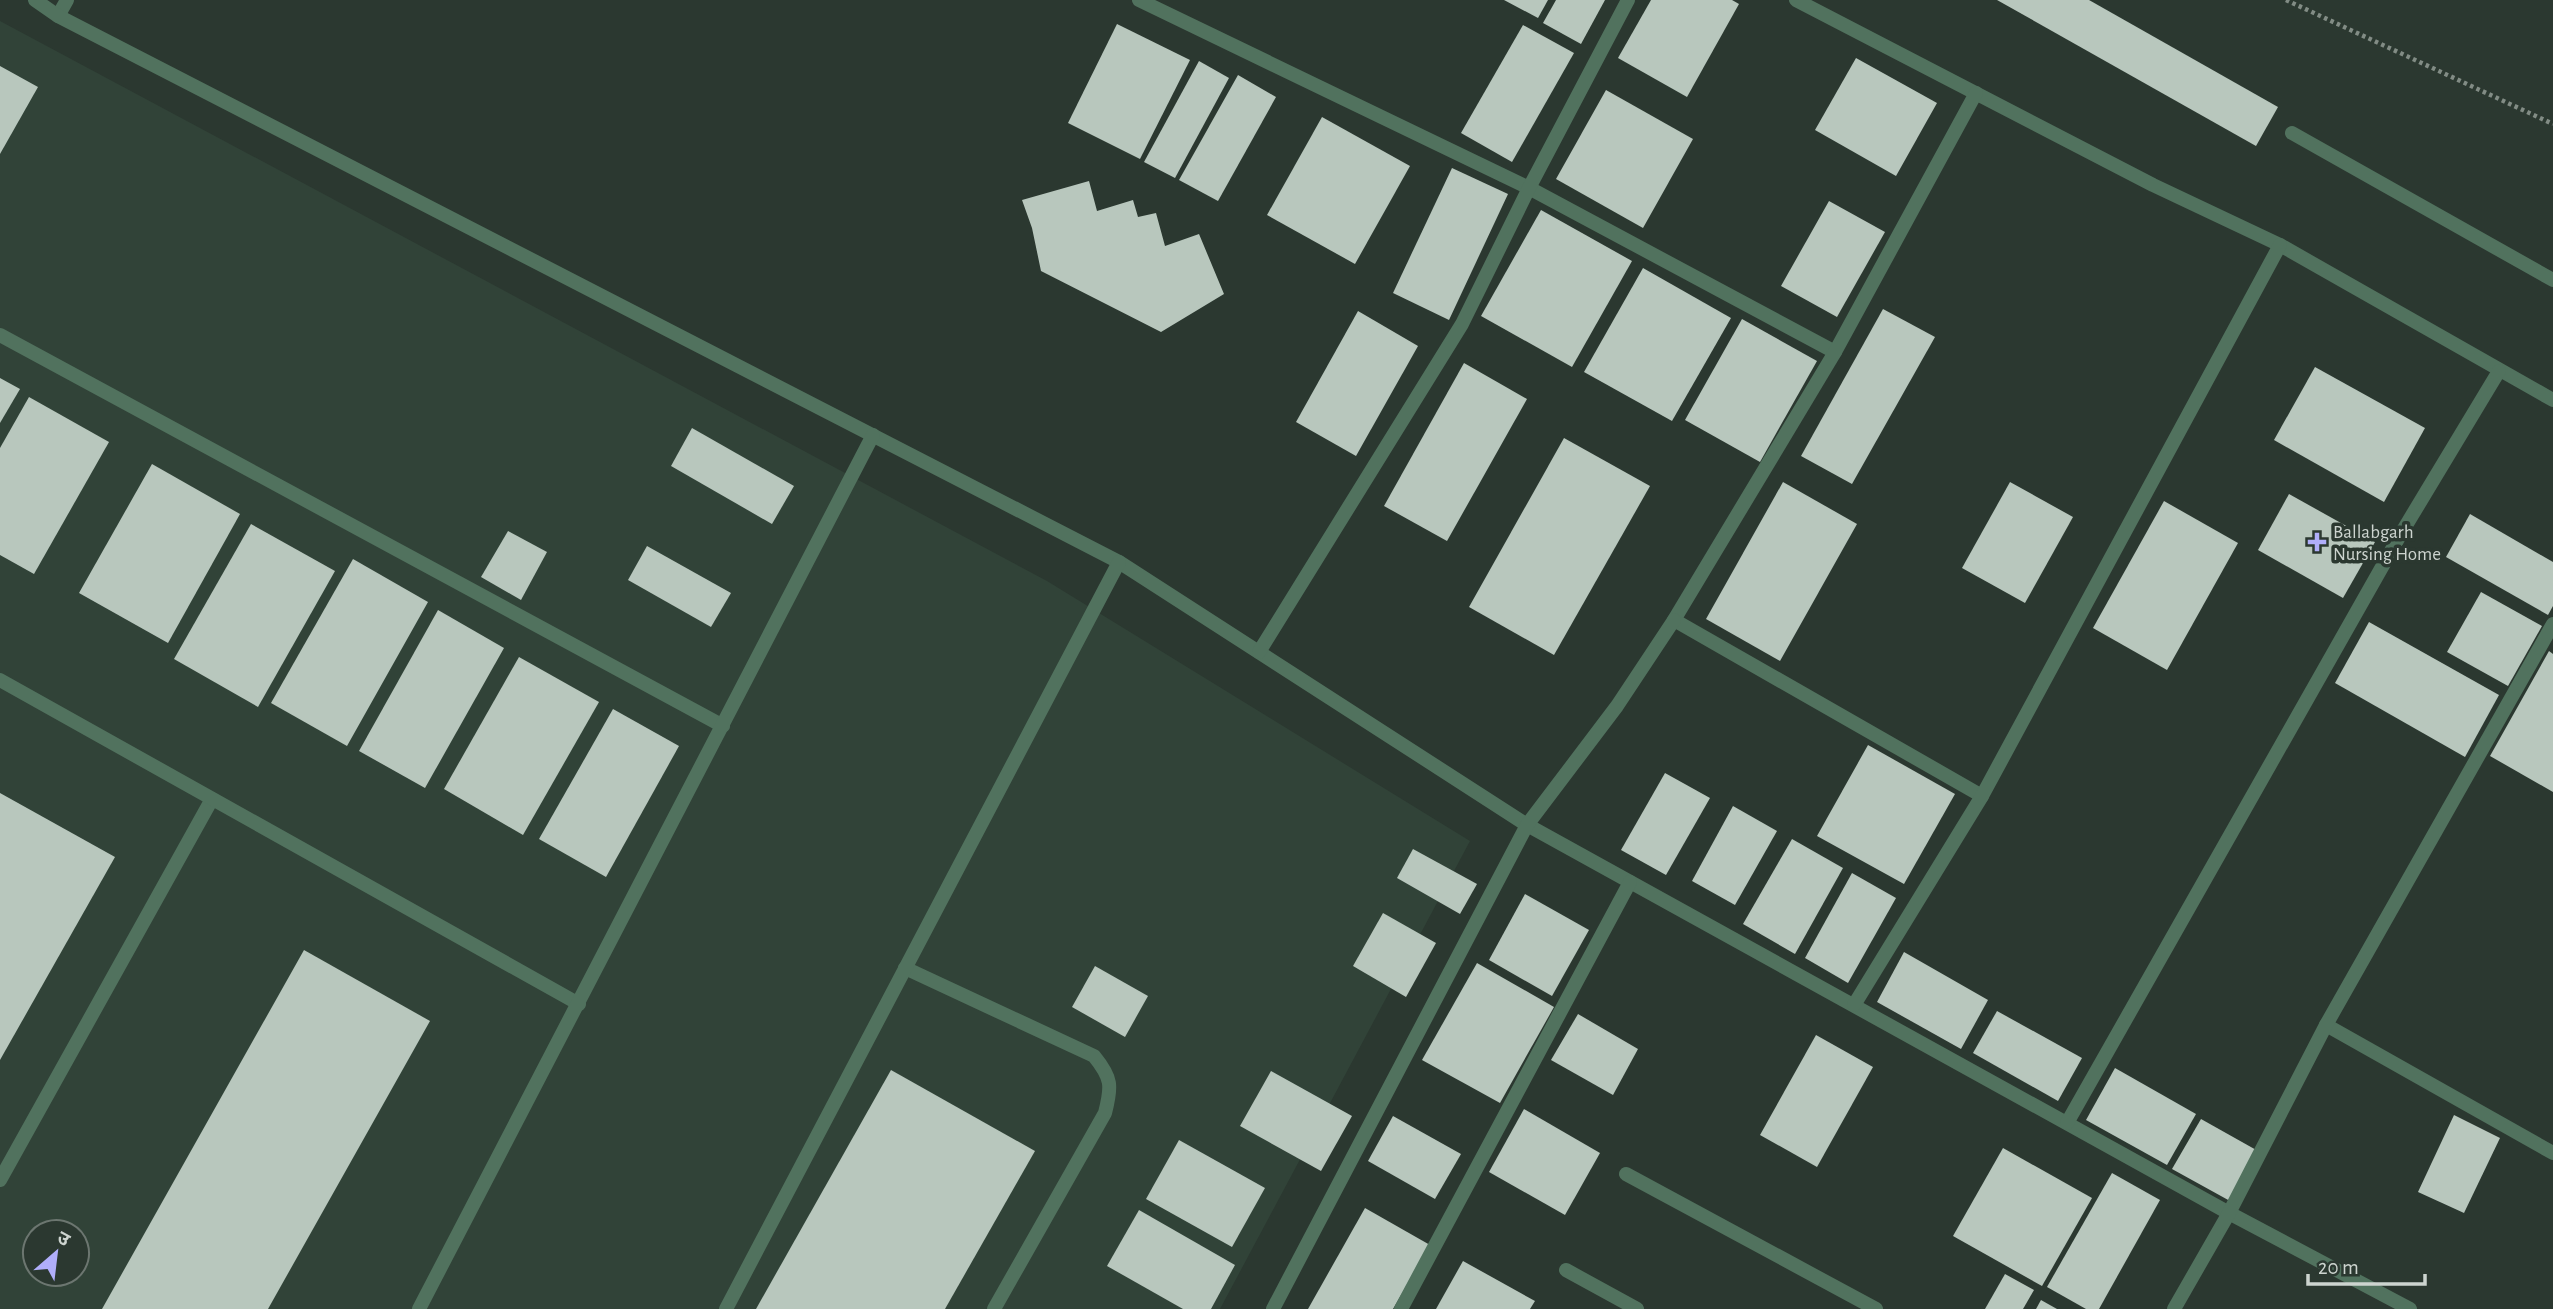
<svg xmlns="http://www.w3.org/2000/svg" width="2553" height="1309" viewBox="0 0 2553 1309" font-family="'Alegreya Sans','Noto Sans Devanagari',sans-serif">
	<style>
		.built { fill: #314338; fill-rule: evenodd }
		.building { fill: #b8c7bd }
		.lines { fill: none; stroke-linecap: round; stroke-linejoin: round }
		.path { stroke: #828c85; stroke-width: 4.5; stroke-dasharray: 3.5 3.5; stroke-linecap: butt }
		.lane { stroke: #51725e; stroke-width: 14 }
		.street { stroke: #51725e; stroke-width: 14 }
		.poi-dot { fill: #b0aefa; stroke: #2b3830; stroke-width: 2.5 }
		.labels { text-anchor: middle; stroke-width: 7; stroke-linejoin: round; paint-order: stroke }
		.poi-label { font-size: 19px; fill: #cdd4cf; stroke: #2b3830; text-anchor: start }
	</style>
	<rect width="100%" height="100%" fill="#2b3830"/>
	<path class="built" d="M0,21L1047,581L1470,841L1220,1309H0ZM35,1232H77V1274H35Z"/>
	<g class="building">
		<path d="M1504,0H1548L1538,18Z"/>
		<path d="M1556,0H1605L1581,44L1543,23Z"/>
		<path d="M1651,0H1732L1739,4L1687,97L1618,58Z"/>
		<path d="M1997,0H2089L2278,107L2256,146Z"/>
		<path d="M1117,24L1190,60L1140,159L1068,123Z"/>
		<path d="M1523,25L1574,53L1512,162L1461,133Z"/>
		<path d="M1856,58L1937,103L1896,176L1815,130Z"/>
		<path d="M1199,61L1229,78L1175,178L1144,162Z"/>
		<path d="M0,66L38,87L0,154Z"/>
		<path d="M1238,75L1276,97L1218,201L1179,180Z"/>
		<path d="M1606,90L1693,139L1643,228L1556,179Z"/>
		<path d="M1322,117L1410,166L1355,264L1267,215Z"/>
		<path d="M1452,168L1508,194L1449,320L1393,293Z"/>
		<path d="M1089,181L1097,211L1133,200L1138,217L1156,213L1165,246L1199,234L1224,294L1161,332L1041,271L1032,228L1022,200Z"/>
		<path d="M1829,201L1885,232L1837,317L1781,286Z"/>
		<path d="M1541,210L1632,261L1572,367L1481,316Z"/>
		<path d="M1643,268L1731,318L1672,421L1584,372Z"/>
		<path d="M1883,309L1935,337L1852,484L1801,456Z"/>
		<path d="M1358,311L1418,346L1356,456L1296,422Z"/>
		<path d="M1742,319L1817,361L1760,462L1685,420Z"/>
		<path d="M1464,363L1527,399L1447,541L1384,506Z"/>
		<path d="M2315,367L2425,428L2384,502L2274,440Z"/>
		<path d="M0,378L20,389L0,423Z"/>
		<path d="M29,397L109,442L34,574L0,555V448Z"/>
		<path d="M692,428L794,486L772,524L671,466Z"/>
		<path d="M1564,438L1650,486L1554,655L1469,607Z"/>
		<path d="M152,464L240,514L168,643L79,593Z"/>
		<path d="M1783,482L1857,524L1780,661L1706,619Z"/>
		<path d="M2010,482L2073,517L2025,603L1962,568Z"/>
		<path d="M2289,494L2375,542L2343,598L2258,550Z"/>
		<path d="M2164,501L2238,543L2167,670L2093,628Z"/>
		<path d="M2470,514L2553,562V606L2548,615L2446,557Z"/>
		<path d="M251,524L335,571L258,707L174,659Z"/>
		<path d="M508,531L547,552L521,600L481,577Z"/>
		<path d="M647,546L731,593L711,627L628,580Z"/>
		<path d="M353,559L428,602L347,746L271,703Z"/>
		<path d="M2481,592L2542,626L2508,686L2447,652Z"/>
		<path d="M438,610L504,648L425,788L359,751Z"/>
		<path d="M2369,622L2499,695L2465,757L2335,683Z"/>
		<path d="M2549,651L2553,654V792L2490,756Z"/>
		<path d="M519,657L599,702L523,835L444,789Z"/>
		<path d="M613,709L679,746L606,877L539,839Z"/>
		<path d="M1868,745L1955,794L1904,884L1817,836Z"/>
		<path d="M1665,773L1710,798L1666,875L1621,850Z"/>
		<path d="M0,793L115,857L0,1060Z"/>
		<path d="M1733,806L1777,831L1735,905L1692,881Z"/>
		<path d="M1792,839L1843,868L1795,954L1743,924Z"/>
		<path d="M1413,849L1477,884L1460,914L1397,878Z"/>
		<path d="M1852,873L1896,898L1848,983L1805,958Z"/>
		<path d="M1525,894L1589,930L1552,996L1489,960Z"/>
		<path d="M1383,913L1436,943L1406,997L1353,966Z"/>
		<path d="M304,950L430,1021L268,1309H102Z"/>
		<path d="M1904,952L1988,1000L1961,1049L1877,1002Z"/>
		<path d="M1477,963L1554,1007L1500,1103L1422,1060Z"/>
		<path d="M1095,966L1148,996L1125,1037L1072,1007Z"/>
		<path d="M1997,1011L2082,1058L2058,1101L1973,1053Z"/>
		<path d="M1578,1014L1638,1049L1613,1095L1551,1060Z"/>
		<path d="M1816,1035L1873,1067L1817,1167L1760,1135Z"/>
		<path d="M2115,1068L2196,1114L2167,1165L2086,1120Z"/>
		<path d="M891,1070L1035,1151L945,1309H756Z"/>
		<path d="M1271,1071L1352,1116L1321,1171L1240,1126Z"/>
		<path d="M1524,1109L1600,1153L1565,1215L1489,1172Z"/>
		<path d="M2454,1115L2500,1138L2464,1213L2418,1192Z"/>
		<path d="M1393,1116L1461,1154L1435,1199L1368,1161Z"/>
		<path d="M2201,1119L2258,1151L2230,1201L2172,1169Z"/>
		<path d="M1179,1140L1265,1188L1232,1247L1146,1199Z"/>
		<path d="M2003,1148L2092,1198L2042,1286L1953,1236Z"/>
		<path d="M2112,1173L2160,1200L2099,1309H2086L2047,1287Z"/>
		<path d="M1365,1208L1430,1245L1393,1309H1308Z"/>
		<path d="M1139,1210L1235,1265L1211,1309H1183L1107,1266Z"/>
		<path d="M1463,1261L1535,1301L1530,1309H1436Z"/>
		<path d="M2005,1274L2034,1290L2023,1309H1985Z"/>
		<path d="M2041,1300L2057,1309H2036Z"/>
	</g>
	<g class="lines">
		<path class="path" d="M2286,0L2553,124"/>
		<g class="lane">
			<path d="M58,16L67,0"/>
			<path d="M905,968L1094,1056C1112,1078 1112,1086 1105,1113L994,1309"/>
			<path d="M0,1180L212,799"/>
		</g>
		<g class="street">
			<path d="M35,0L58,16L1119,562L1527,825L2229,1213L2410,1309"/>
			<path d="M1139,0L1529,188L1835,352"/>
			<path d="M1796,0L2153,185L2280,245L2553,400"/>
			<path d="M1976,93L1835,352L1674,620L1982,796"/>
			<path d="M2292,133L2553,280"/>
			<path d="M0,335L723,726"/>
			<path d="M1259,652L1462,324L1529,188L1628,0"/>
			<path d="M0,680L579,1004"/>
			<path d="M1854,1005L1982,796L2280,245"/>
			<path d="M2326,1025L2553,1153"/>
			<path d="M2067,1123L2399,537L2499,371"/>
			<path d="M1626,1174L1876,1309"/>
			<path d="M1566,1270L1637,1309"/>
			<path d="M419,1309L873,435"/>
			<path d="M726,1309L1119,562"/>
			<path d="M1273,1309L1527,825L1617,706L1674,620"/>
			<path d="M1401,1309L1630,882"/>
			<path d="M2174,1309L2229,1213L2326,1025L2553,624"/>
		</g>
	</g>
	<path class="poi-dot" d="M2313.5 531.5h7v7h7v7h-7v7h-7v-7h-7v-7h7z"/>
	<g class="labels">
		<g class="poi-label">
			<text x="2333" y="538">Ballabgarh<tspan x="2333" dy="22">Nursing Home</tspan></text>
		</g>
	</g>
	<g transform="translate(56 1253) rotate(28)"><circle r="33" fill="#2b3830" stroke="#6c7670" stroke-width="2"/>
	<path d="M0-5L12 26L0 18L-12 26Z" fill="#b0aefa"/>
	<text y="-10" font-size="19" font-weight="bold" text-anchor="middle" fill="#cdd4cf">उ</text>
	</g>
	<path d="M2308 1274v10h117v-10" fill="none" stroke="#cdd4cf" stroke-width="3.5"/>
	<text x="2318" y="1274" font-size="21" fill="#cdd4cf" stroke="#2b3830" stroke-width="5" paint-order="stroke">20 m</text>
</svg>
